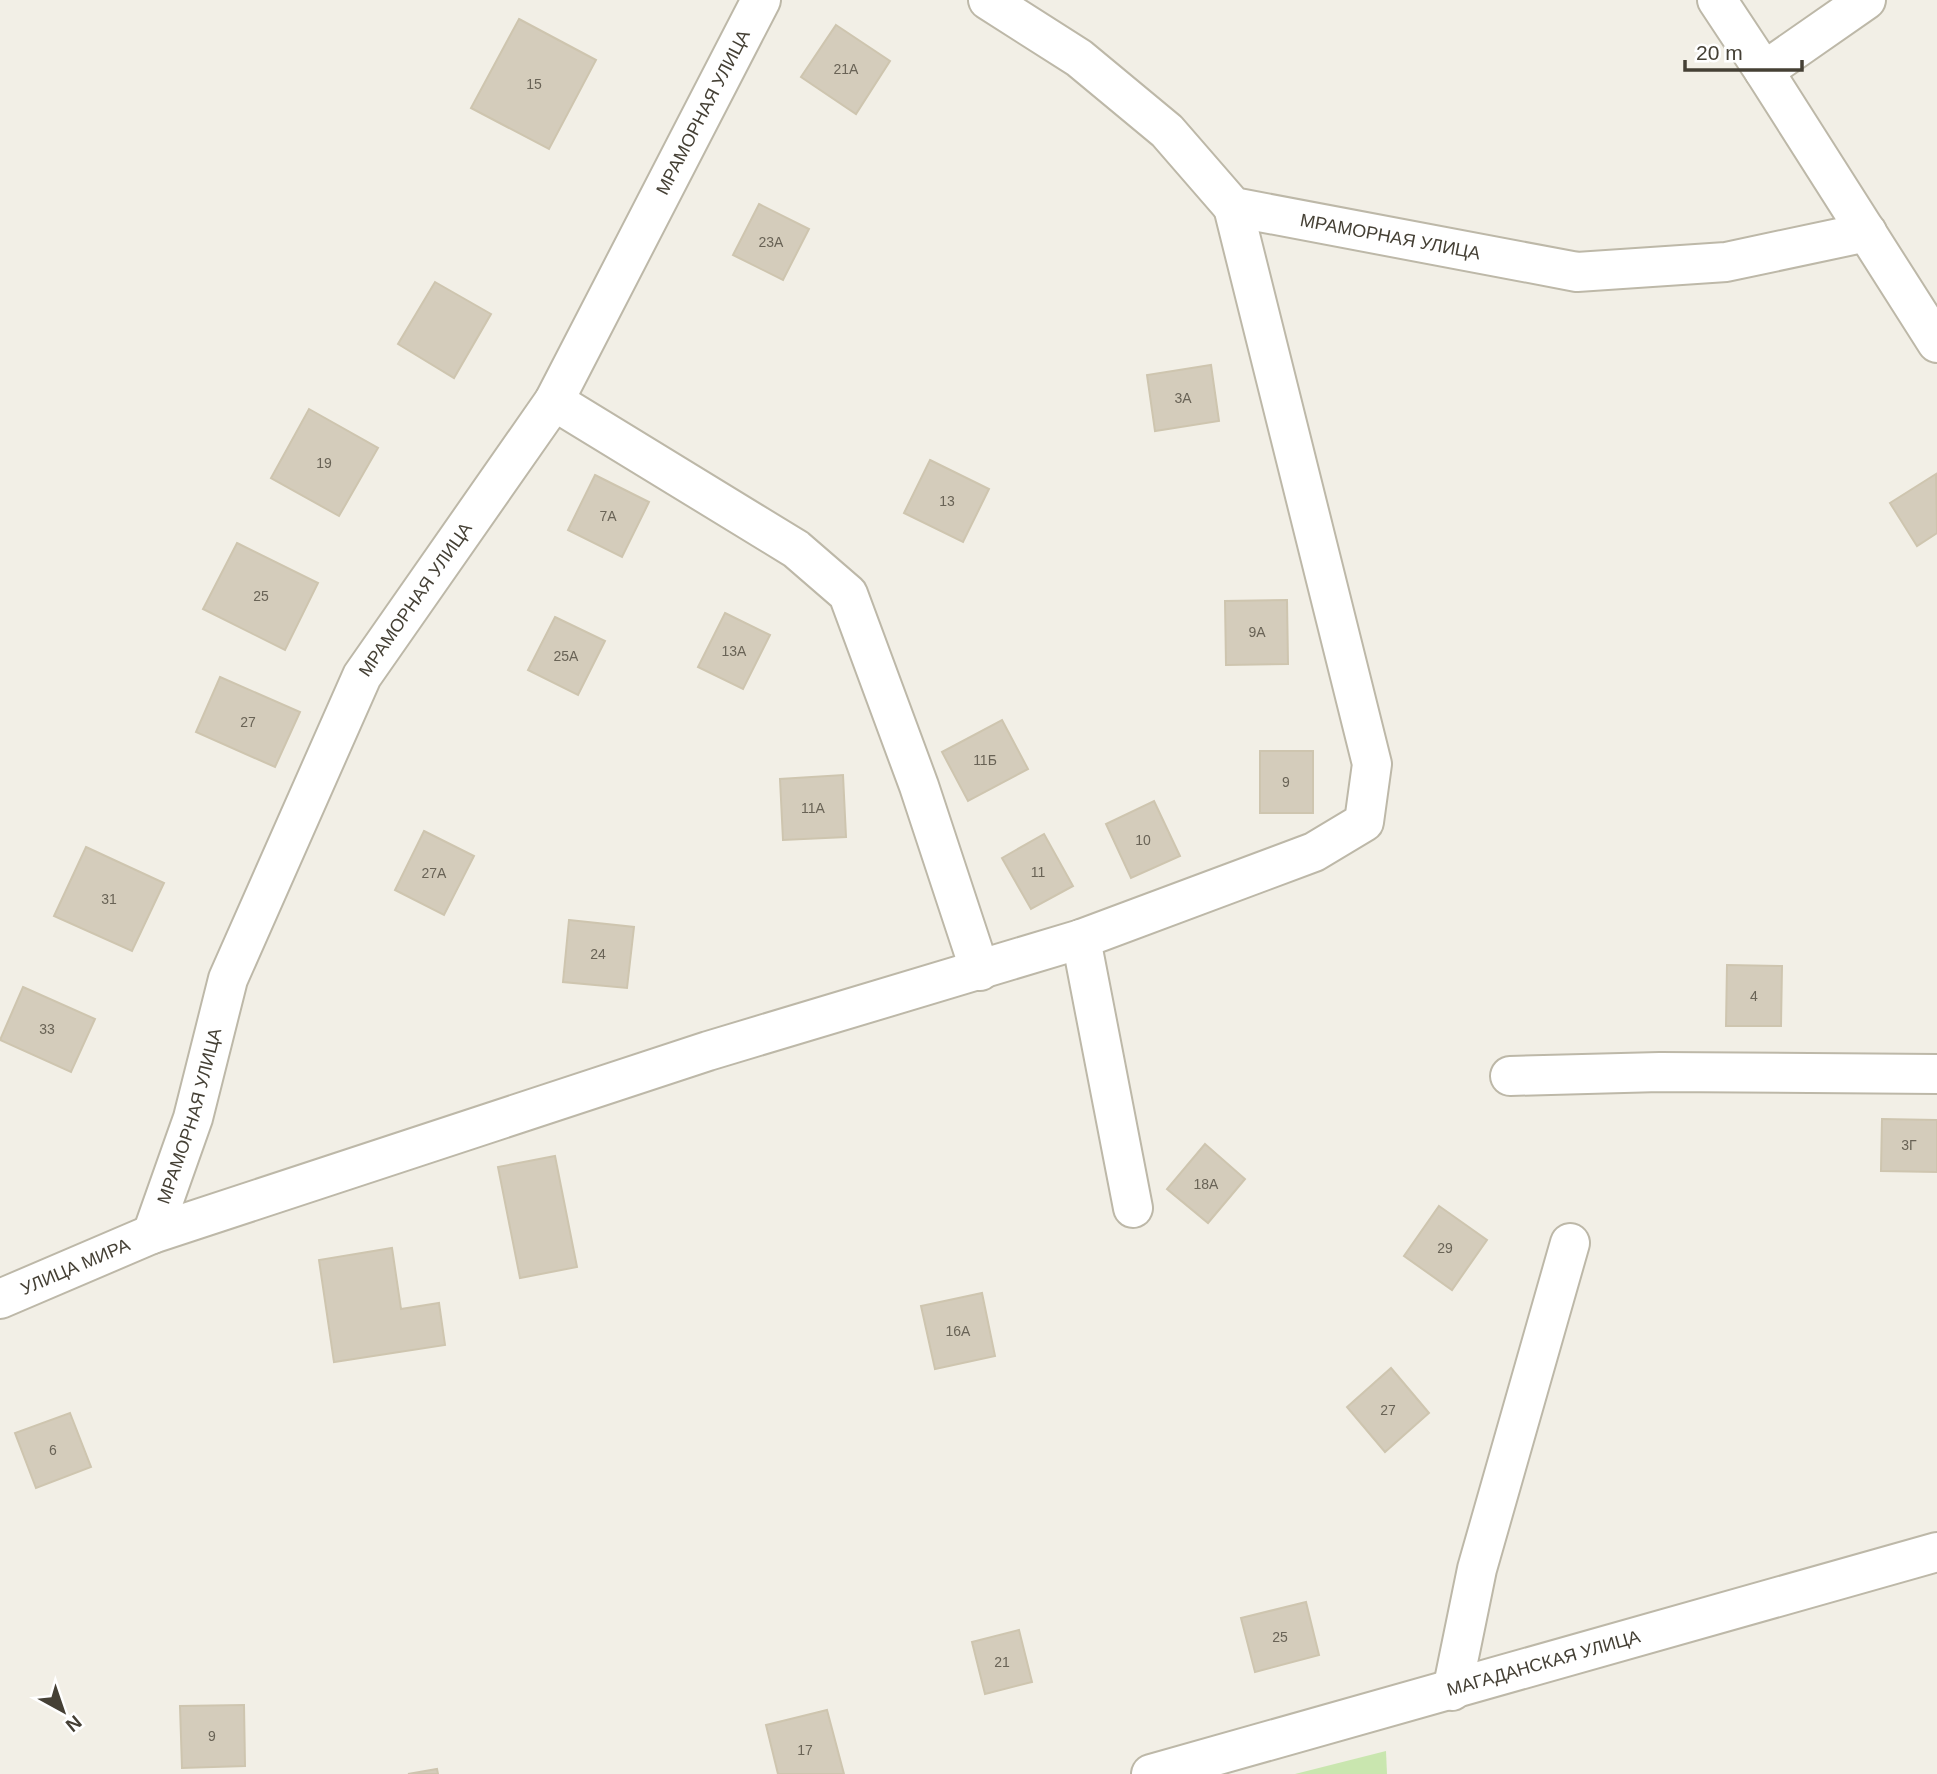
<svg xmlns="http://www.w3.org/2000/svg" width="1937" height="1774" viewBox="0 0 1937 1774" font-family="Helvetica,sans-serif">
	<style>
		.green { fill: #c9e6af }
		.building { fill: #d4ccbb; stroke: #cec5af; stroke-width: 2 }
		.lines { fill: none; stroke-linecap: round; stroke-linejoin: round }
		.street-casing { stroke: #bdb8a8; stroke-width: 42 }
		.street { stroke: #fff; stroke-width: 38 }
		.labels { text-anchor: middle; stroke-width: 5; stroke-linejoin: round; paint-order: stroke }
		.number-label { font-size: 14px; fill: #696356 }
		.street-label { font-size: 18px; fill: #454035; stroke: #fff }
	</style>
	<rect width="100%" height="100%" fill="#f2efe6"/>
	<path class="green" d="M1386,1751L1387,1774H1295Z"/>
	<g class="building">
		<path d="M519,19L596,60L549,149L471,108Z"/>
		<path d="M836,25L890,61L856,114L801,77Z"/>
		<path d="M759,204L809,229L783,280L733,255Z"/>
		<path d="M435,282L491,314L454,378L398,344Z"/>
		<path d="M1211,365L1219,421L1155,431L1147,375Z"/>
		<path d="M309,409L378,448L339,516L271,478Z"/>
		<path d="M930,460L989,489L963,542L904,513Z"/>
		<path d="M1936,474L1937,533L1917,546L1890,503Z"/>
		<path d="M595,475L649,502L622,557L568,530Z"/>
		<path d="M237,543L318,583L285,650L203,609Z"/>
		<path d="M1287,600L1288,664L1226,665L1225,601Z"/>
		<path d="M725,613L770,635L743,689L698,667Z"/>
		<path d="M555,617L605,641L578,695L528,670Z"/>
		<path d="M220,677L300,712L275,767L196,732Z"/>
		<path d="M1002,720L1028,769L968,801L942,752Z"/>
		<rect x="1260" y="751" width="53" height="62"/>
		<path d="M843,775L846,837L783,840L780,779Z"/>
		<path d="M1154,801L1180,856L1131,878L1106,824Z"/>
		<path d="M424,831L474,856L444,915L395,890Z"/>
		<path d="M1044,834L1073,886L1031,909L1002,858Z"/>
		<path d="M86,847L164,883L132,951L54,916Z"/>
		<path d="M569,920L634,927L627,988L563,982Z"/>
		<path d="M1727,965L1782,966L1781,1026H1726Z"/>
		<path d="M23,987L95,1019L71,1072L0,1040Z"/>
		<path d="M1882,1119L1937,1120V1172L1881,1171Z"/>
		<path d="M1205,1144L1245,1179L1208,1223L1167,1189Z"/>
		<path d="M555,1156L577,1267L520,1278L498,1167Z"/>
		<path d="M1439,1206L1487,1240L1452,1290L1404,1256Z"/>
		<path d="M392,1248L401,1309L439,1303L445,1345L334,1362L319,1260Z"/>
		<path d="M982,1293L995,1356L935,1369L921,1306Z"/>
		<path d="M1391,1368L1429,1413L1385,1452L1347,1407Z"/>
		<path d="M70,1413L91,1467L36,1488L15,1433Z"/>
		<path d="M1306,1602L1319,1655L1255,1672L1241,1618Z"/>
		<path d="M1019,1630L1032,1682L985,1694L972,1642Z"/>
		<path d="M244,1705L245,1766L182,1768L180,1706Z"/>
		<path d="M827,1710L844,1774H778L766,1725Z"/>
		<path d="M437,1769L438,1774H408Z"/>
	</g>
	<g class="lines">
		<defs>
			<g id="street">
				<path id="s1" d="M988,0L1079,58L1167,131L1233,207L1577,272L1726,262L1867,232"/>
				<path d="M1717,0L1764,71L1866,0"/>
				<path d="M1764,71L1937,343"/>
				<path d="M554,401L796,549L848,594L919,786L980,971"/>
				<path d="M1081,939L1133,1208"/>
				<path d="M1510,1076L1660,1072L1937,1074"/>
				<path id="s2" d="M152,1234L193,1118L228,979L362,676L554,401L761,0"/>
				<path id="s3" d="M0,1299L152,1234L708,1051L1081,939L1314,852L1364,822L1372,764L1233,207"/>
				<path d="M1452,1691L1477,1569L1570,1243"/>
				<path id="s4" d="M1151,1774L1937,1552"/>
			</g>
		</defs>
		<use href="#street" class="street-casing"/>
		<use href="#street" class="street"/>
	</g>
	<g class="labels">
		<g class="number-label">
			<text x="846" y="74">21А</text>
			<text x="534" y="89">15</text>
			<text x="771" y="247">23А</text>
			<text x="1183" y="403">3А</text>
			<text x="324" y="468">19</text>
			<text x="947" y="506">13</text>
			<text x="608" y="521">7А</text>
			<text x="261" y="601">25</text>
			<text x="1257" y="637">9А</text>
			<text x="734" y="656">13А</text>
			<text x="566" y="661">25А</text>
			<text x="248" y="727">27</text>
			<text x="985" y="765">11Б</text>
			<text x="1286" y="787">9</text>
			<text x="813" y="813">11А</text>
			<text x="1143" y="845">10</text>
			<text x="1038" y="877">11</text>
			<text x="434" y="878">27А</text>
			<text x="109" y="904">31</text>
			<text x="598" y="959">24</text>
			<text x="1754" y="1001">4</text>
			<text x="47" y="1034">33</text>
			<text x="1909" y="1150">3Г</text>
			<text x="1206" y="1189">18А</text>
			<text x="1445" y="1253">29</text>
			<text x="958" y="1336">16А</text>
			<text x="1388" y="1415">27</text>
			<text x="53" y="1455">6</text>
			<text x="1280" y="1642">25</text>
			<text x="1002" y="1667">21</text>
			<text x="212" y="1741">9</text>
			<text x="805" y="1755">17</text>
		</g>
		<g class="street-label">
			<text dy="6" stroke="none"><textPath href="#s2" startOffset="1258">МРАМОРНАЯ УЛИЦА</textPath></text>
			<text dy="6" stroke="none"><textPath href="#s1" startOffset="483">МРАМОРНАЯ УЛИЦА</textPath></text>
			<text dy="6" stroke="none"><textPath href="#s2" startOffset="691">МРАМОРНАЯ УЛИЦА</textPath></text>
			<text dy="6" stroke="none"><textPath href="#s2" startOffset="124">МРАМОРНАЯ УЛИЦА</textPath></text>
			<text dy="6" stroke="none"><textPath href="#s3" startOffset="82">УЛИЦА МИРА</textPath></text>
			<text dy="6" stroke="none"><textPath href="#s4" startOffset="408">МАГАДАНСКАЯ УЛИЦА</textPath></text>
		</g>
	</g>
	<g transform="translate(63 1711) rotate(140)" stroke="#ffffff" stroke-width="5" paint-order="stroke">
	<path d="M0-5L12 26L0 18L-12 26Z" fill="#454035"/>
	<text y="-10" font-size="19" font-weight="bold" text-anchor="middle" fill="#454035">N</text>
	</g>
	<path d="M1685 60v10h117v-10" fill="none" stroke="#454035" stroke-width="3.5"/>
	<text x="1696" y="60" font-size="21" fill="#454035" stroke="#ffffff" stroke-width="5" paint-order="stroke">20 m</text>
</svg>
